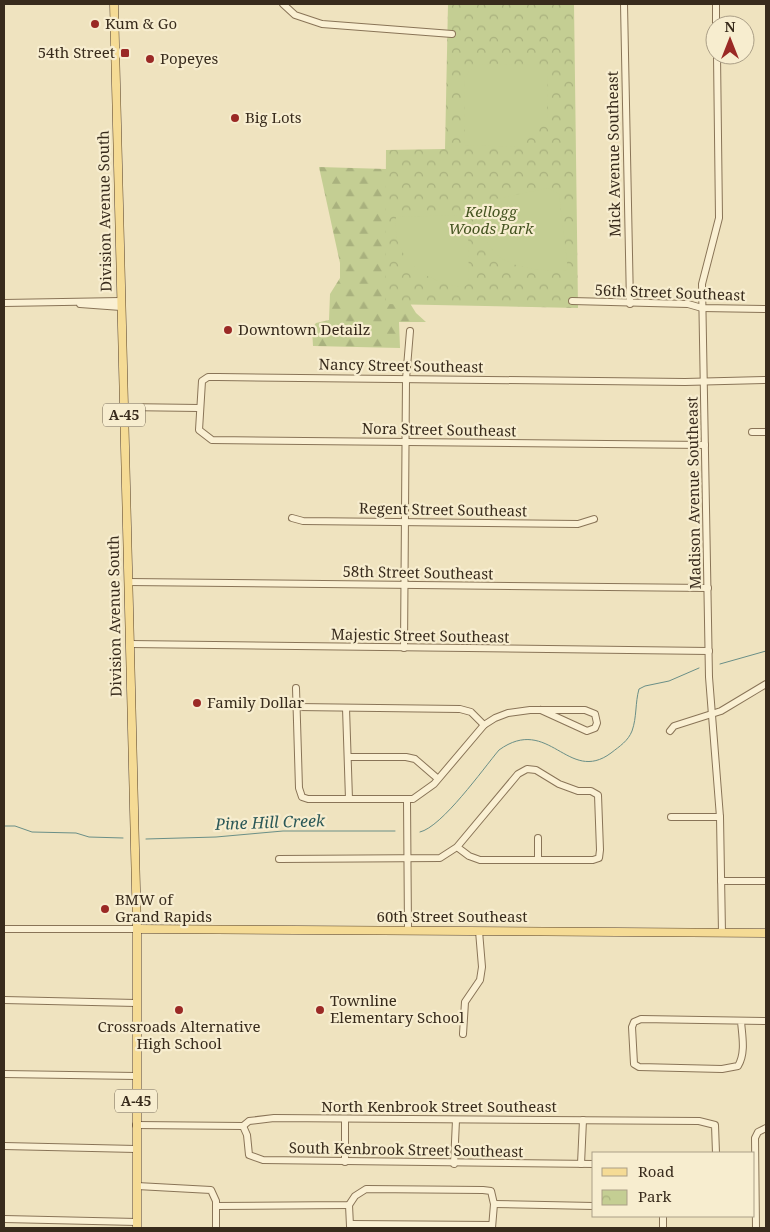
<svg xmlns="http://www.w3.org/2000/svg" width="770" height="1232" viewBox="0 0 770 1232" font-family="'Noto Serif',serif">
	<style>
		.forest { fill: url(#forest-firs) }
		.park { fill: url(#park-crowns) }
		.pitch { fill: #c4ce93 }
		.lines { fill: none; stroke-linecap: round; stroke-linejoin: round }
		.stream { stroke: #6a8f87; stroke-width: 1 }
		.minor-casing { stroke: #897457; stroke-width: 8 }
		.major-casing { stroke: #56412c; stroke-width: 9 }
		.minor { stroke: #faf0d3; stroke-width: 6 }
		.major { stroke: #f5db95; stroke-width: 8 }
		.poi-dot { fill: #9a2925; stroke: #f7edcf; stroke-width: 2 }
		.labels { text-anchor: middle; stroke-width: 4.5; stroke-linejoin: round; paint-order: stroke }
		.shield { fill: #f7edcf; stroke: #716552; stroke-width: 1 }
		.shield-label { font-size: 14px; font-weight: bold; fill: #382b1c }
		.poi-label { font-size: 15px; fill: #382b1c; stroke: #f7edcf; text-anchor: start }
		.street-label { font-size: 15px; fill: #382b1c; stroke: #f7edcf }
		.park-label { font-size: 15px; font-style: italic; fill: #465522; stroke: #f7edcf }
		.water-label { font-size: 16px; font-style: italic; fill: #2b5857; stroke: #f7edcf }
	</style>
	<defs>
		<pattern id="forest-firs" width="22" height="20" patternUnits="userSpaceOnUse" patternTransform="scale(1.25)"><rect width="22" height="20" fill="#c4ce93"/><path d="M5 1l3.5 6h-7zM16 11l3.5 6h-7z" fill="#a9b17e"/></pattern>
		<pattern id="park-crowns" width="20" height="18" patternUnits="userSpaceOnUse" patternTransform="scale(1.25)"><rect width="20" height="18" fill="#c4ce93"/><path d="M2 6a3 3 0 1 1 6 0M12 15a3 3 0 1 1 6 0" fill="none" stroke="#a9b17e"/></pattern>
	</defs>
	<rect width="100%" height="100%" fill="#efe3bf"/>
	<path class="forest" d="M319,167L386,169L391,233L411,305L416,313L426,322H399L400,348L313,346L312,328L316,323L329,320L330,294L340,278V263Z"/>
	<path class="park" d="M448,4H574L578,308L385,304L386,150L445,149Z"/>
	<g class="pitch">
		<path d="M480,64L548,65L547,119L519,147L465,145L464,78L472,68Z"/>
		<path d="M548,188L559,194L568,270C545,271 505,270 491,248C483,235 481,218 477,203Z"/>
		<path d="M461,215L466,218L468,226L469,283L464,287C427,284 391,259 396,217Z"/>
	</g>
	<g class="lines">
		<g class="stream">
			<path d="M720,664L766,651"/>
			<path d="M4,826H15L32,832L76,833L89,837L123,838"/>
			<path d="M420,832C442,827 483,769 499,750C549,714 568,785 611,753C620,746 628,741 632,731C637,717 635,703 639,689L645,686L669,681L699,668"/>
			<path d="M146,839L216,837L283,831H395"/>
		</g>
		<defs>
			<g id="minor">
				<path d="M283,4L295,15L322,24L452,34"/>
				<path d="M624,4L630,304"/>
				<path d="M716,4V25"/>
				<path d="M717,55L719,218L702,284L709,677L720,817L722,933"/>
				<path d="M572,301L688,304L702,308L766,309"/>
				<path d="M4,303L121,301"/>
				<path d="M80,304L121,307"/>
				<path d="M124,407L199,408"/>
				<path d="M752,432H766"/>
				<path d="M705,445L212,440L199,430L202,381L208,377H218L685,382L766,380"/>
				<path d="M292,518L303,521L578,524L594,519"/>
				<path d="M128,582L708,588"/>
				<path d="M130,644L709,651"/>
				<path d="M404,648L406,379L410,331"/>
				<path d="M296,688L299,788L302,797L308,799H413L434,784L484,725L495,718L508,713L530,710H585L595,714L597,723L595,728L587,731L541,710"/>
				<path d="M297,707L460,709L471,712L484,725"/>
				<path d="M346,708L349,799"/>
				<path d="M670,731L674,726L721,711L766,684"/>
				<path d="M348,757H406L415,759L437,778"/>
				<path d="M407,800L408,930"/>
				<path d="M671,817H720"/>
				<path d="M538,838V860"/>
				<path d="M279,859L440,858L457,847L518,774L527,769L536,770L559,784L578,791H591L598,795L600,850L599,858L593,860H480L469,856L457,847"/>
				<path d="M721,881H766"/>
				<path d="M4,929H137"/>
				<path d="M4,1000L136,1003"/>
				<path d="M741,1021C742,1035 746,1053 738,1066L722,1069L639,1067L634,1064L632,1027L634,1022L641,1019L766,1021"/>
				<path d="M463,1034L465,1002L480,980L482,967L479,931"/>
				<path d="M4,1074L136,1076"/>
				<path d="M345,1119V1162"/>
				<path d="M136,1125L243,1126L249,1121L274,1118L699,1121L715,1125L716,1153"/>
				<path d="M243,1126L247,1135L249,1155L263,1160L594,1164"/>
				<path d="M4,1146L136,1149"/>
				<path d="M454,1164L456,1120"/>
				<path d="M581,1164L583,1120"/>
				<path d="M137,1186L211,1190L216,1201V1228"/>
				<path d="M494,1204L594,1206"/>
				<path d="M349,1205L350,1226"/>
				<path d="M216,1206L349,1205L355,1196L366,1189L483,1190L491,1191L494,1204L492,1228"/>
				<path d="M4,1219L137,1222"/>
				<path d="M350,1224L492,1225"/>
				<path d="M663,1228V1216"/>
				<path d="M756,1228L755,1138L758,1132L766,1128"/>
			</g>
			<g id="major">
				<path d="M114,4L137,929V1228"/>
				<path d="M137,929L766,933"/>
			</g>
		</defs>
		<use href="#minor" class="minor-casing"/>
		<use href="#major" class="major-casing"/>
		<use href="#minor" class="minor"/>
		<use href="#major" class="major"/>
	</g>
	<g class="poi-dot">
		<circle cx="95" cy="24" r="5"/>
		<rect x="120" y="48" width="10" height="10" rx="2.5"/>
		<circle cx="150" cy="59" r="5"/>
		<circle cx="235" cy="118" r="5"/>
		<circle cx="228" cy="330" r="5"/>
		<circle cx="197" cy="703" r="5"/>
		<circle cx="105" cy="909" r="5"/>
		<circle cx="179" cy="1010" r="5"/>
		<circle cx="320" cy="1010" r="5"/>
	</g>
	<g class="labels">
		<g class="shield">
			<rect x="103" y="403.5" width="42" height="23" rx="4"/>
			<rect x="115" y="1089.5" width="42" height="23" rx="4"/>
		</g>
		<g class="shield-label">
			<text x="124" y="420">A-45</text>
			<text x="136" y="1106">A-45</text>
		</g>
		<g class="poi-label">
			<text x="105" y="29">Kum &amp; Go</text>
			<text x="115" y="58" text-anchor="end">54th Street</text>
			<text x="160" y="64">Popeyes</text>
			<text x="245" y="123">Big Lots</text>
			<text x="238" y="335">Downtown Detailz</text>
			<text x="207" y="708">Family Dollar</text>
			<text x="115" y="905">BMW of<tspan x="115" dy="17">Grand Rapids</tspan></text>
			<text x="330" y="1006">Townline<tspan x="330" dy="17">Elementary School</tspan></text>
			<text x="179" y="1032" text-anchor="middle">Crossroads Alternative<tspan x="179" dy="17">High School</tspan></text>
		</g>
		<g class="street-label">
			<text transform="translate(614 154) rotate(-91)" y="5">Mick Avenue Southeast</text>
			<text transform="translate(105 211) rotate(-91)" y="5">Division Avenue South</text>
			<text transform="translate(670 293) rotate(2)" y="5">56th Street Southeast</text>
			<text transform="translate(401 366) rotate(1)" y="5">Nancy Street Southeast</text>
			<text transform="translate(439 430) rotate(1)" y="5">Nora Street Southeast</text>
			<text transform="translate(694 493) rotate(-91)" y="5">Madison Avenue Southeast</text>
			<text transform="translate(443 510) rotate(1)" y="5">Regent Street Southeast</text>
			<text transform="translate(418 573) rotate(1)" y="5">58th Street Southeast</text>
			<text transform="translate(115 616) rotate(-91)" y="5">Division Avenue South</text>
			<text transform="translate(420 636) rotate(1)" y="5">Majestic Street Southeast</text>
			<text x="452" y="922">60th Street Southeast</text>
			<text x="439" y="1112">North Kenbrook Street Southeast</text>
			<text transform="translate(406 1150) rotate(1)" y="5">South Kenbrook Street Southeast</text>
		</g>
		<g class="park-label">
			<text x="491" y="217">Kellogg<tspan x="491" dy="17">Woods Park</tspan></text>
		</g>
		<g class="water-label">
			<text transform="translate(270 822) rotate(-2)" y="6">Pine Hill Creek</text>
		</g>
	</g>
	<rect width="770" height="1232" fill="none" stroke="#382b1c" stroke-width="10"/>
	<rect x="592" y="1152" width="162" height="65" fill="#f7edcf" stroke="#ab9f87"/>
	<rect x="602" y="1168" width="25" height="8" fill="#f5db95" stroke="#ab9f87"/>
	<text x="638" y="1177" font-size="15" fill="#382b1c">Road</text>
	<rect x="602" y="1190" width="25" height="15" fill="url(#park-crowns)" stroke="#ab9f87"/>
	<text x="638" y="1202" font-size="15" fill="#382b1c">Park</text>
	<g transform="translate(730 40)"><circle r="24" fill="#f7edcf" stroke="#ab9f87"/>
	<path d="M0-4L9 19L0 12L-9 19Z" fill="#9a2925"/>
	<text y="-8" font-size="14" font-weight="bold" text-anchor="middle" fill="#382b1c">N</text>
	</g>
</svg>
